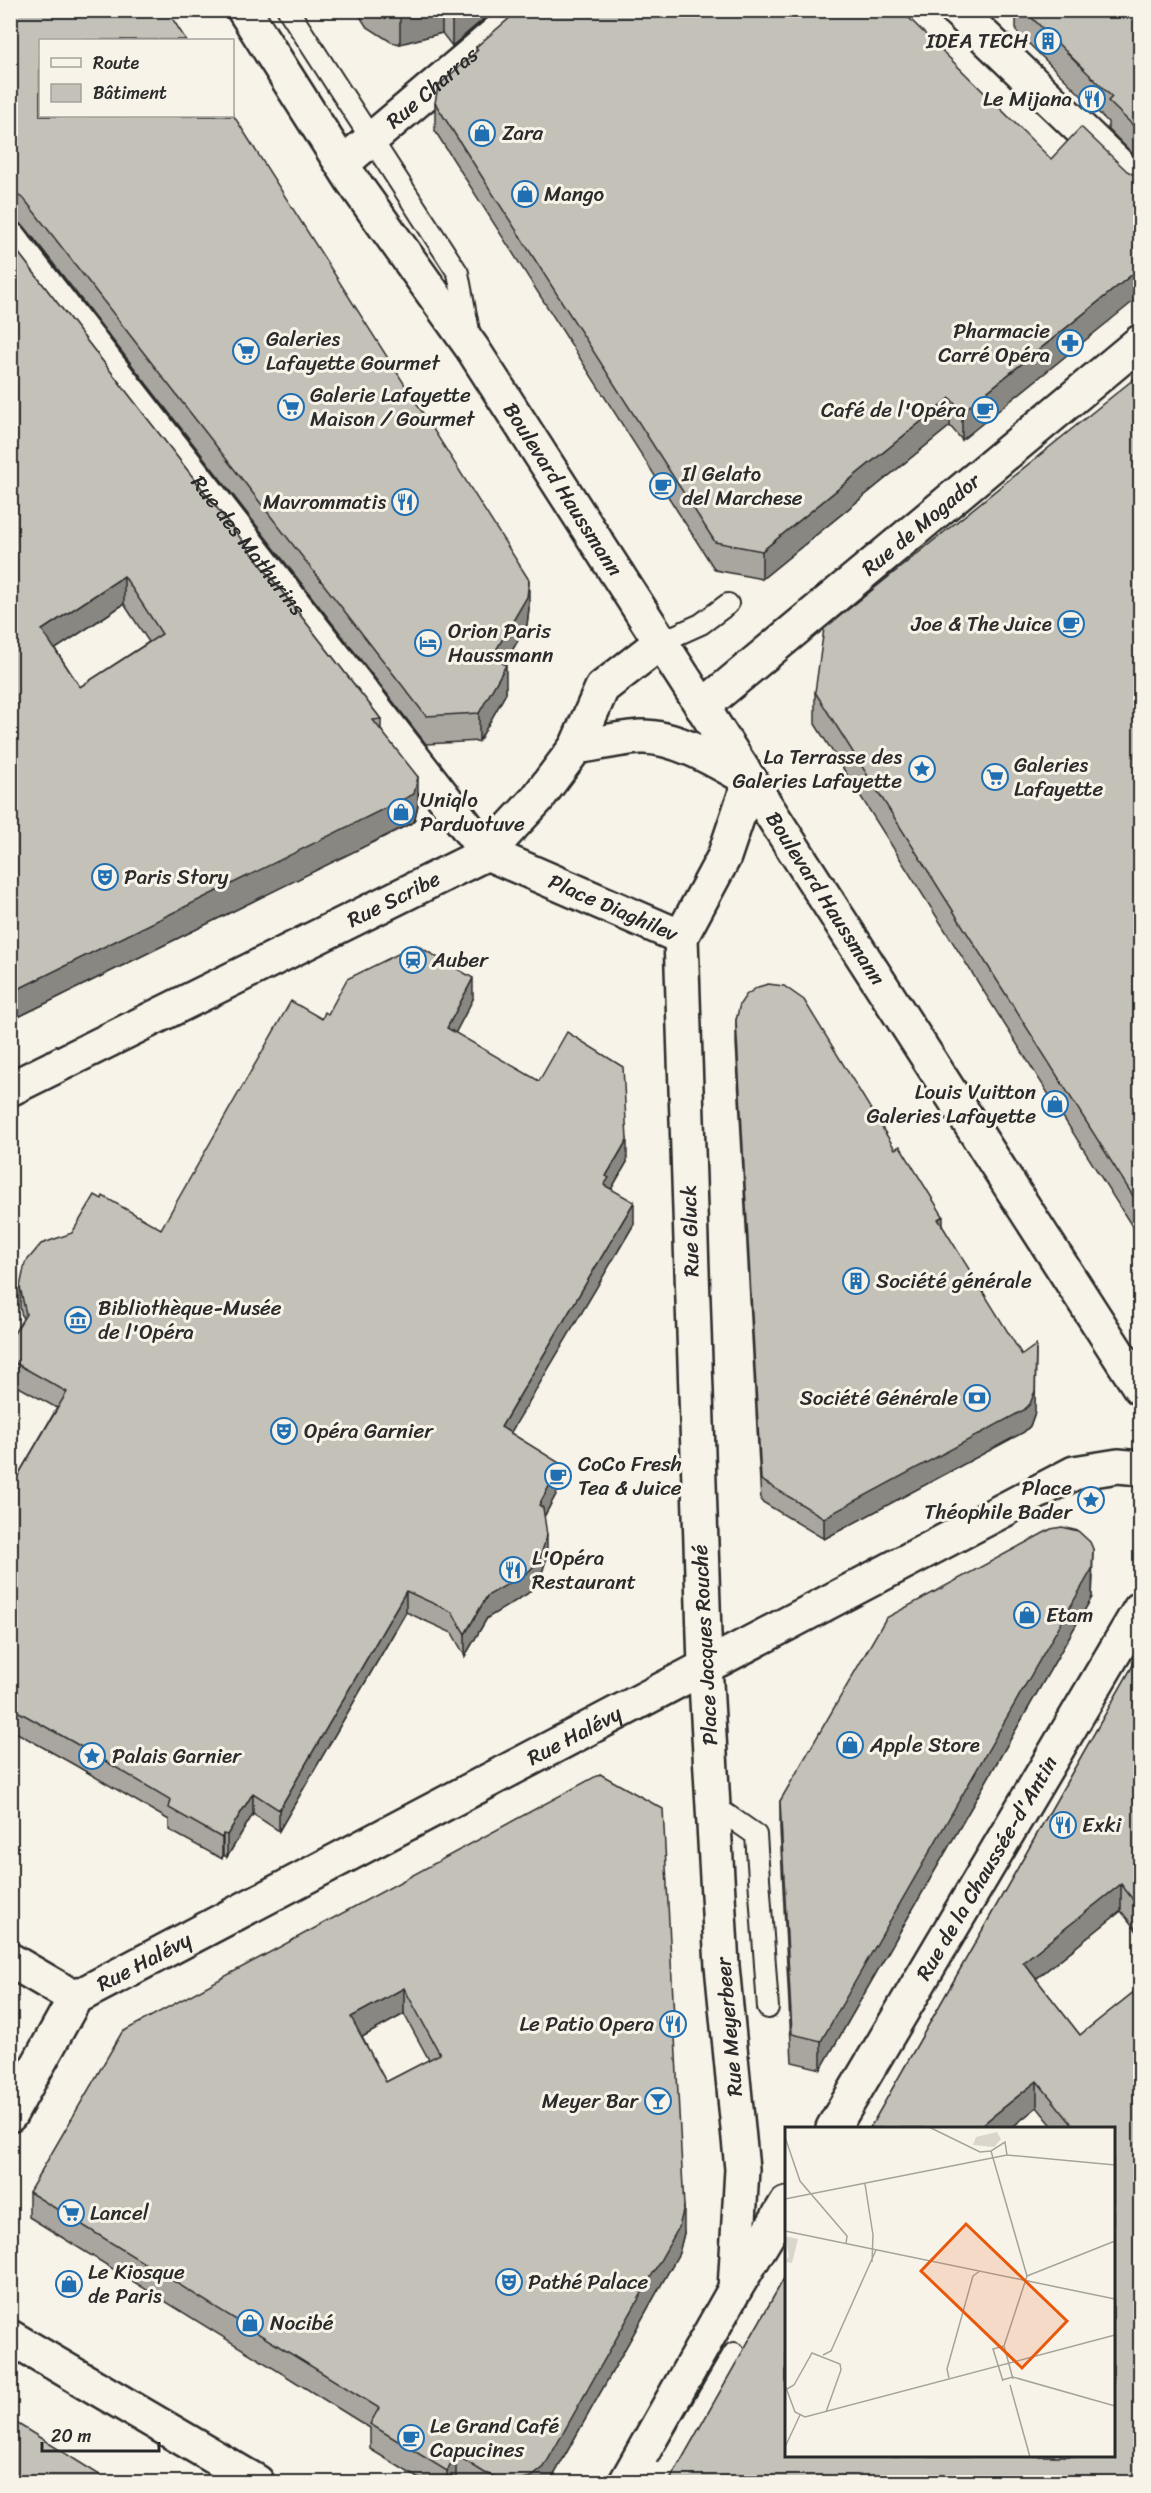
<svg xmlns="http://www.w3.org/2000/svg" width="1151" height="2493" viewBox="0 0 1151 2493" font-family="Sriracha,sans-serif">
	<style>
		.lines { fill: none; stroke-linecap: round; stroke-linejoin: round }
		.lane-casing { stroke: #2b2b2b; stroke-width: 24 }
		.street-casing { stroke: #2b2b2b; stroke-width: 38 }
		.secondary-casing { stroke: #2b2b2b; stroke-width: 38 }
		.primary-casing { stroke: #2b2b2b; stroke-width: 38 }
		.lane { stroke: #f7f3e8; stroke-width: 20 }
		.street { stroke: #f7f3e8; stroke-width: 33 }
		.secondary { stroke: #f7f3e8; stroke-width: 33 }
		.primary { stroke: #f7f3e8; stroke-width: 33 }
		.wall { fill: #a9a69f; stroke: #2b2b2b; stroke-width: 1.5; fill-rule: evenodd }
		.shaded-wall { fill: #898782; stroke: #2b2b2b; stroke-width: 1.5 }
		.building { fill: #c4c1b9; stroke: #2b2b2b; stroke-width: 1.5; fill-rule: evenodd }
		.labels { text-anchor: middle; stroke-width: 6; stroke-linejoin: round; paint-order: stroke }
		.poi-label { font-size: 21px; fill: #2b2b2b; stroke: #f7f3e8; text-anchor: start }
		.street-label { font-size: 21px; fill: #2b2b2b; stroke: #f7f3e8 }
		.inset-road { fill: none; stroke: #a5a39c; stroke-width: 1.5 }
		.view { fill: #e8590c; fill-opacity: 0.15; stroke: #e8590c; stroke-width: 3 }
		.inset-edge { fill: none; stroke: #2b2b2b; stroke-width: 3 }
	</style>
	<rect width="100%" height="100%" fill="#f7f3e8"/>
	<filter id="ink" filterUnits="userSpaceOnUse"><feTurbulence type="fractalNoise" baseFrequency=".0167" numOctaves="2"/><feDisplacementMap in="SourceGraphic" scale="12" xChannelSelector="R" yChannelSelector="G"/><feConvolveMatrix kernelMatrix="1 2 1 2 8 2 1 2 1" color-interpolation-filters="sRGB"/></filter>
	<g filter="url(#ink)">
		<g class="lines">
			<defs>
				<g id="lane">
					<path d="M288,10L458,273L470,336"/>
					<path d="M661,642L701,624L728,604"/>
					<path d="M713,1805L756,1835L768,2008"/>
					<path d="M631,2473H664L734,2353"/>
				</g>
				<g id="street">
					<path d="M957,10L1140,186"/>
					<path id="s1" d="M342,164L524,10"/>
					<path id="s2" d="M10,239L487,853L681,937"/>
					<path id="s3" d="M702,707L1140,342"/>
					<path d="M576,747L602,688L661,642"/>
					<path id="s4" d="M833,2128L1140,1609"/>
					<path d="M735,2289L742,2169L722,1966L705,1665L681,937L724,857L750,780"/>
					<path d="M626,2482L735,2289L786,2204"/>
				</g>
				<g id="secondary">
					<path id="s5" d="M10,1089L487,853L537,799L576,747C597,744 620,738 641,737C677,736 719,763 750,780"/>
					<path d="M10,1960L75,1998"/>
					<path id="s6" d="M75,1998L1074,1473L1118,1466L1140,1468"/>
					<path d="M10,2115L75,1998"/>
				</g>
				<g id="primary">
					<path id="s7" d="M244,10L352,180L472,348L1140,1388"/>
					<path d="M10,2337L257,2482"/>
				</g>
			</defs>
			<use href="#lane" class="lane-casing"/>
			<use href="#street" class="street-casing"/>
			<use href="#secondary" class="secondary-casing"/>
			<use href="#primary" class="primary-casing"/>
			<use href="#lane" class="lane"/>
			<use href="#street" class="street"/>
			<use href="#secondary" class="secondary"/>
			<use href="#primary" class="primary"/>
		</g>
		<g class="wall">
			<path d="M10,10L529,608L527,625L504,664L506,693L479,741L426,744L25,227L16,221H10Z"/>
			<path d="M356,10H494L452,46L442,33L400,44L391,42L366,26Z"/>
			<path d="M1016,10H1140V161L1108,129V122L1016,31Z"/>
			<path d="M476,47L1051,159L962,440L950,426L762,579L715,570L435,131V103L476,52Z"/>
			<path d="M10,242L381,719V729L418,805L414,822L10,1021ZM124,604L149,642L80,687L55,649Z"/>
			<path d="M1140,374V1239L815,724V692Z"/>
			<path d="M473,999L455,1033L627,1162L611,1189L634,1224L510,1433L561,1485L544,1517L547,1557L539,1582L527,1594L487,1618L465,1656L452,1633L406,1612L279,1831L253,1814L227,1857L223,1855L222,1859L169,1830V1820L73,1764L10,1729V1489L57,1408L10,1382V1340L23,1320L20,1308V1287L161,1229L322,1019L328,1014Z"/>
			<path d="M736,1020L943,1227L1035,1412L1030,1426L1024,1432L824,1539L761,1501L736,1042Z"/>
			<path d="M1093,1577L1092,1597L821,2069L792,2062L780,1829V1801Z"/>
			<path d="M1140,1653V1935L1121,1911L1036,1979L1080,2035L1140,1987V2482H669L786,2275V2456H1113V2128H1054L1037,2107L1011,2128H870Z"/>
			<path d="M600,1774L684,2233L679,2253L550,2482H459L456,2480L454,2482H424L370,2449V2428L29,2217V2192ZM404,2014L429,2060L386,2082L362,2037Z"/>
		</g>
		<g class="shaded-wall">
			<path d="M421,10H442V33L400,44V16Z"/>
			<path d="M461,10H494L452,46V18Z"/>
			<path d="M1140,268V296L962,440V412Z"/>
			<path d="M950,398V426L762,579V551Z"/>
			<path d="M124,576V604L42,658V630Z"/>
			<path d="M529,580V608L527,625L492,685V657Z"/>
			<path d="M506,665V693L479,741V713Z"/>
			<path d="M418,777V805L414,822L10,1021V993Z"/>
			<path d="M473,978V999L447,1049V1028Z"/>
			<path d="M627,1140V1162L609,1193L604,1185L606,1176Z"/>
			<path d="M634,1202V1224L501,1449V1427Z"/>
			<path d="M943,1216V1237L938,1219Z"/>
			<path d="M1036,1345L1035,1412L1030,1426L1024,1432L824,1539V1518Z"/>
			<path d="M561,1464V1485L539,1526V1505Z"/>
			<path d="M547,1535V1557L539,1582L527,1594L487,1618L465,1656V1634L487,1596Z"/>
			<path d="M1093,1549L1092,1597L821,2069V2041Z"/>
			<path d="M406,1591V1612L279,1831V1810Z"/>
			<path d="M253,1793V1814L227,1857V1835Z"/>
			<path d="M223,1834V1855L222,1859V1838Z"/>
			<path d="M1121,1884V1911L1023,1989V1962Z"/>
			<path d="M404,1988V2014L351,2043V2017Z"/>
			<path d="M1037,2081V2107L1011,2128H978Z"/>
			<path d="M684,2207V2233L679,2253L550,2482H523V2479Z"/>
			<path d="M456,2455V2480L454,2482H447V2471Z"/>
		</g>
		<g class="building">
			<path d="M10,10H167L186,40H40V116H232V113L529,580L527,597L492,657L506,665L479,713L426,716L25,200L16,194L10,193Z"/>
			<path d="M387,10H421L400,16L391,13Z"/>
			<path d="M446,10H461L452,18Z"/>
			<path d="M519,10H901L1051,159L1081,127L1127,171L1136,176H1140V268L962,412L950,398L762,551L715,542L435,103L438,86L478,50L476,47Z"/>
			<path d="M1024,10H1140V132L1108,101L1112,97Z"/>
			<path d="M10,242L381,719L373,720L418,777L414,794L10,993ZM124,576L162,634L80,687L42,630Z"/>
			<path d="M1140,374V1207L815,692L824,629Z"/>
			<path d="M416,945L473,978L447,1028L539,1081L567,1032L623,1067L627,1140L606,1176L609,1178L604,1185L634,1202L501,1427L561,1464L539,1505L543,1508L547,1535L539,1561L527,1573L487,1596L465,1634L452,1612L406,1591L279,1810L253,1793L227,1835L223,1834L222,1838L169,1808L171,1800L73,1742L10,1707V1489L67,1392L10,1360V1340L26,1314L20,1287L25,1263L41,1244L72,1233L95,1195L102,1199L103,1196L161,1229L291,1001L322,1019L325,1012L328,1014L347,979Z"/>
			<path d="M768,984L784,986L804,1000L895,1149L900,1146L943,1216L938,1219L1022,1355L1036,1345L1035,1391L1030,1404L1024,1410L824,1518L761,1480L736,1020L740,1004L746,995L758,987Z"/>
			<path d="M1062,1527L1078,1531L1090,1542L1093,1549L1092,1569L821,2041L792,2034L780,1801L886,1618L1051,1529Z"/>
			<path d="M1140,1653V1909L1121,1884L1023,1962L1080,2035L1140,1987V2482H669L786,2275V2456H1113V2128H1075L1037,2081L978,2128H870Z"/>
			<path d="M600,1774L663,1809L684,2207L679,2227L544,2467L533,2476L523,2479L505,2481L485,2473L456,2455L447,2471L370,2424L379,2408L29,2192L122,2032ZM404,1988L440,2054L386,2082L351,2017Z"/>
			<path d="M10,2419L111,2482H10Z"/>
		</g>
	</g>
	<defs>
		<symbol id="building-ring" viewBox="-11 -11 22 22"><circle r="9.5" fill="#f7f3e8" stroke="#1f6fb2" stroke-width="1.5"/><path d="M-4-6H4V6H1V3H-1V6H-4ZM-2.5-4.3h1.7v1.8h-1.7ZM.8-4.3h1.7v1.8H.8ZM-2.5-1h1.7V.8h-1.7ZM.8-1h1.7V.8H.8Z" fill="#1f6fb2"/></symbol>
		<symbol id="restaurant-ring" viewBox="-11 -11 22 22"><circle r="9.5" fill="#f7f3e8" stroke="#1f6fb2" stroke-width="1.5"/><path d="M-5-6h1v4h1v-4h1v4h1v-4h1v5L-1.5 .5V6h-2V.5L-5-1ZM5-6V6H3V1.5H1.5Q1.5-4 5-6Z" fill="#1f6fb2"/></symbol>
		<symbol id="shop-ring" viewBox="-11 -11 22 22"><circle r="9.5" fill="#f7f3e8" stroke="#1f6fb2" stroke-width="1.5"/><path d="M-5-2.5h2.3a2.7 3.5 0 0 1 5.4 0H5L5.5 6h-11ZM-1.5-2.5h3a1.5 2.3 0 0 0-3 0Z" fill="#1f6fb2"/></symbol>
		<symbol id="pharmacy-ring" viewBox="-11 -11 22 22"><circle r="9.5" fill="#f7f3e8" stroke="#1f6fb2" stroke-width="1.5"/><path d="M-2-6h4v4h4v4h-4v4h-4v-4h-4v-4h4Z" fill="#1f6fb2"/></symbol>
		<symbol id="supermarket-ring" viewBox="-11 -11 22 22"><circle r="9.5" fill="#f7f3e8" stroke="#1f6fb2" stroke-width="1.5"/><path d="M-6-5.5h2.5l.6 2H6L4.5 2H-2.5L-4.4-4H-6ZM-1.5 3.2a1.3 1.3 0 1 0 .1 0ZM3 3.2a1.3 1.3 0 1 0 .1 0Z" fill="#1f6fb2"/></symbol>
		<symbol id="cafe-ring" viewBox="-11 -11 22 22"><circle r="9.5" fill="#f7f3e8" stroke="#1f6fb2" stroke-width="1.5"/><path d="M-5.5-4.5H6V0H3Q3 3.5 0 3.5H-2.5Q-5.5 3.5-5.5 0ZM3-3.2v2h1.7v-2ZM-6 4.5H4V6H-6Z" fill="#1f6fb2"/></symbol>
		<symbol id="hotel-ring" viewBox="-11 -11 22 22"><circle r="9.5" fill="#f7f3e8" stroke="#1f6fb2" stroke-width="1.5"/><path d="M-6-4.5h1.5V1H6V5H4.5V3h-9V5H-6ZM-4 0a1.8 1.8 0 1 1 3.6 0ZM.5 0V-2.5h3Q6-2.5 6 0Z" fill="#1f6fb2"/></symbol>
		<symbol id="sight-ring" viewBox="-11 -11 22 22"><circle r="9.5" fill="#f7f3e8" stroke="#1f6fb2" stroke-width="1.5"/><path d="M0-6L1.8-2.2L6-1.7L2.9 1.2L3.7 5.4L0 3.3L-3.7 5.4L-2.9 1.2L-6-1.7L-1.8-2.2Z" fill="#1f6fb2"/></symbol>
		<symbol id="theatre-ring" viewBox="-11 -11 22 22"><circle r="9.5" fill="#f7f3e8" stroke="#1f6fb2" stroke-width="1.5"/><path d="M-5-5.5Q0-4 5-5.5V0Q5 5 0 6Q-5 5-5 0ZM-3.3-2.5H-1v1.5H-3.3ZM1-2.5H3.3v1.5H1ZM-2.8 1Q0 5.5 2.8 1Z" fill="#1f6fb2"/></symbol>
		<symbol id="station-ring" viewBox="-11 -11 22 22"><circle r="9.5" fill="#f7f3e8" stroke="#1f6fb2" stroke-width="1.5"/><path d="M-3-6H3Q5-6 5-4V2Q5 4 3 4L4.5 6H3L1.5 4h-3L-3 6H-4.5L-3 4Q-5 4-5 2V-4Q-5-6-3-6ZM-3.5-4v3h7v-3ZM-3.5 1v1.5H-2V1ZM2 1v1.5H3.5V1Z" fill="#1f6fb2"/></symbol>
		<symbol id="museum-ring" viewBox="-11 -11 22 22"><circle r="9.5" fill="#f7f3e8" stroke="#1f6fb2" stroke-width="1.5"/><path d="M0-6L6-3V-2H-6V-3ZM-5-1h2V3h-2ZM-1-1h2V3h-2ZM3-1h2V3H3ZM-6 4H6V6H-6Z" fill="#1f6fb2"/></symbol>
		<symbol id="bank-ring" viewBox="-11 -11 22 22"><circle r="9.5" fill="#f7f3e8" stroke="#1f6fb2" stroke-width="1.5"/><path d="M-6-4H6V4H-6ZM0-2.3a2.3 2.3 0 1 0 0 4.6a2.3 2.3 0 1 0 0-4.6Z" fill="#1f6fb2"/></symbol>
		<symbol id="bar-ring" viewBox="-11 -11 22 22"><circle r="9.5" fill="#f7f3e8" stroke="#1f6fb2" stroke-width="1.5"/><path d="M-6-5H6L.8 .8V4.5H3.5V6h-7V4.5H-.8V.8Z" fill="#1f6fb2"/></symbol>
	</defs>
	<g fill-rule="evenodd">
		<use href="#building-ring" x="1033" y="26" width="30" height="30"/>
		<use href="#restaurant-ring" x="1077" y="84" width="30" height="30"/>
		<use href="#shop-ring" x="467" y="118" width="30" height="30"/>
		<use href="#shop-ring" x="510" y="179" width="30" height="30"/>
		<use href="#pharmacy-ring" x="1055" y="328" width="30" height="30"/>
		<use href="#supermarket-ring" x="231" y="336" width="30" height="30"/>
		<use href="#supermarket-ring" x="276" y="392" width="30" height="30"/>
		<use href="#cafe-ring" x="970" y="395" width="30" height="30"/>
		<use href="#cafe-ring" x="648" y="471" width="30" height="30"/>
		<use href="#restaurant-ring" x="390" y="487" width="30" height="30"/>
		<use href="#cafe-ring" x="1056" y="609" width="30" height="30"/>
		<use href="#hotel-ring" x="413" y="628" width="30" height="30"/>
		<use href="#sight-ring" x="907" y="754" width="30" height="30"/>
		<use href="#supermarket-ring" x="980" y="762" width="30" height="30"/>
		<use href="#shop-ring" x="386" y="797" width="30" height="30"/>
		<use href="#theatre-ring" x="90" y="862" width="30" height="30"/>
		<use href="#station-ring" x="398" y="945" width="30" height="30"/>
		<use href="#shop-ring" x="1040" y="1089" width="30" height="30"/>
		<use href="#building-ring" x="841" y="1266" width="30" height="30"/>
		<use href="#museum-ring" x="63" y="1305" width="30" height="30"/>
		<use href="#bank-ring" x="962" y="1383" width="30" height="30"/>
		<use href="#theatre-ring" x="269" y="1416" width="30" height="30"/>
		<use href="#cafe-ring" x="543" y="1461" width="30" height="30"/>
		<use href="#sight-ring" x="1076" y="1485" width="30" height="30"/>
		<use href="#restaurant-ring" x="498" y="1555" width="30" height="30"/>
		<use href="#shop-ring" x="1012" y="1600" width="30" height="30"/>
		<use href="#shop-ring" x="835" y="1730" width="30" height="30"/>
		<use href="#sight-ring" x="77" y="1741" width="30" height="30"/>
		<use href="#restaurant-ring" x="1048" y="1810" width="30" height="30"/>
		<use href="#restaurant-ring" x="658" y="2009" width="30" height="30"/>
		<use href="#bar-ring" x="643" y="2086" width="30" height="30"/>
		<use href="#supermarket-ring" x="56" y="2198" width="30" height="30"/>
		<use href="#theatre-ring" x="494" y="2267" width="30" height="30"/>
		<use href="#shop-ring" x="54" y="2269" width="30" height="30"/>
		<use href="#shop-ring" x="235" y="2308" width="30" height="30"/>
		<use href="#cafe-ring" x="396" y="2423" width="30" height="30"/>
	</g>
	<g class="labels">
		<g class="poi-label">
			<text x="1028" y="48" text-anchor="end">IDEA TECH</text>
			<text x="1072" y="106" text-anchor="end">Le Mijana</text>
			<text x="502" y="140">Zara</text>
			<text x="544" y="201">Mango</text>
			<text x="1050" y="338" text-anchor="end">Pharmacie<tspan x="1050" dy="24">Carré Opéra</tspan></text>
			<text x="266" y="346">Galeries<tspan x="266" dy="24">Lafayette Gourmet</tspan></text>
			<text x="310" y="402">Galerie Lafayette<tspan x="310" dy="24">Maison / Gourmet</tspan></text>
			<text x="966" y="417" text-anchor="end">Café de l'Opéra</text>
			<text x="682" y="481">Il Gelato<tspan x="682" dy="24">del Marchese</tspan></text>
			<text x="386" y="509" text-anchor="end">Mavrommatis</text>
			<text x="1052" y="631" text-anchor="end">Joe &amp; The Juice</text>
			<text x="448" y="638">Orion Paris<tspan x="448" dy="24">Haussmann</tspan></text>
			<text x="902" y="764" text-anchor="end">La Terrasse des<tspan x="902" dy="24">Galeries Lafayette</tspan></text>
			<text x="1014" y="772">Galeries<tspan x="1014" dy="24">Lafayette</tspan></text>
			<text x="420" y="807">Uniqlo<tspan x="420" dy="24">Parduotuve</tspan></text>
			<text x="124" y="884">Paris Story</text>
			<text x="432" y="967">Auber</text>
			<text x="1036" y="1099" text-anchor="end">Louis Vuitton<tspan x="1036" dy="24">Galeries Lafayette</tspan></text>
			<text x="876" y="1288">Société générale</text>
			<text x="98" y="1315">Bibliothèque-Musée<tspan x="98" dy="24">de l'Opéra</tspan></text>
			<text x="958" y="1405" text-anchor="end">Société Générale</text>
			<text x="304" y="1438">Opéra Garnier</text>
			<text x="578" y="1471">CoCo Fresh<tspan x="578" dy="24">Tea &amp; Juice</tspan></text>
			<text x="1072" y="1495" text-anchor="end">Place<tspan x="1072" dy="24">Théophile Bader</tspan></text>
			<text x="532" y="1565">L'Opéra<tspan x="532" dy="24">Restaurant</tspan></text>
			<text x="1046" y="1622">Etam</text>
			<text x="870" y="1752">Apple Store</text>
			<text x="112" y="1763">Palais Garnier</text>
			<text x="1082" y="1832">Exki</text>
			<text x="654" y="2031" text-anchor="end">Le Patio Opera</text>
			<text x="638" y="2108" text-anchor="end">Meyer Bar</text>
			<text x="90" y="2220">Lancel</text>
			<text x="88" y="2279">Le Kiosque<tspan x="88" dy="24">de Paris</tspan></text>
			<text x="528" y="2289">Pathé Palace</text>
			<text x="270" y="2330">Nocibé</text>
			<text x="430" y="2433">Le Grand Café<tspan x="430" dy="24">Capucines</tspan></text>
		</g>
		<g class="street-label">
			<text dy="7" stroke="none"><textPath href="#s1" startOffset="118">Rue Charras</textPath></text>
			<text dy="7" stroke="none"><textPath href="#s7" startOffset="576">Boulevard Haussmann</textPath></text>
			<text dy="7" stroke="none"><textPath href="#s3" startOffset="285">Rue de Mogador</textPath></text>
			<text dy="7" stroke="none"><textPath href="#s2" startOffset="388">Rue des Mathurins</textPath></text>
			<text dy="7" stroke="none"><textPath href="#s5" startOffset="428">Rue Scribe</textPath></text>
			<text dy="7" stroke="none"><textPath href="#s7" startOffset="1062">Boulevard Haussmann</textPath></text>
			<text dy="7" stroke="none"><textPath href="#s2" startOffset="915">Place Diaghilev</textPath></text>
			<text transform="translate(690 1231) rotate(-92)" y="7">Rue Gluck</text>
			<text transform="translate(705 1645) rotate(-93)" y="7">Place Jacques Rouché</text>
			<text dy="7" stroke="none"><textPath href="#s6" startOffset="564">Rue Halévy</textPath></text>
			<text dy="7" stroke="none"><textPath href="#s4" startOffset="302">Rue de la Chaussée-d'Antin</textPath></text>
			<text dy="7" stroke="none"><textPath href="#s6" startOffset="78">Rue Halévy</textPath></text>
			<text transform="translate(729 2027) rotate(-95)" y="7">Rue Meyerbeer</text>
		</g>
	</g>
	<g transform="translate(785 2127)">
		<rect width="330" height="330" fill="#f7f3e8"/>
		<path d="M212,5L216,12L209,20L188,18L191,10ZM0,109L13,112L7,136L0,135L4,129Z" fill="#dad6cc"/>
		<path class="inset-road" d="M144,0L195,25L206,24L220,15L222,28M0,10L15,54L62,109L61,117M206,24L242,149L219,219M80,57L88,108L87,135M0,72L222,28L330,38M0,104L330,172M242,149L330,114M219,219L228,252M38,228L46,224L91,123M164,251L162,242L188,149L195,144M217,253L228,250L330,279M218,254L208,222L219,219M0,258L10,285L20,290L330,208M225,258L245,330M2,262L9,258L27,226L55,237L56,243L41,285M0,320L15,288"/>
		<path class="view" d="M181,97L282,194L237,241L136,144Z"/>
		<rect width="330" height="330" class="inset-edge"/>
	</g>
	<rect width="1151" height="2493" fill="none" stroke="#f7f3e8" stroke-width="36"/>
	<rect x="18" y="18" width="1115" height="2457" fill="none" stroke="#2b2b2b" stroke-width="2" filter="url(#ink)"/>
	<rect x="39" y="39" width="195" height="78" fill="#f7f3e8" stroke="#a5a39c" stroke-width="1.5"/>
	<rect x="51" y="58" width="30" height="9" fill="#f7f3e8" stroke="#a5a39c" stroke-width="1.5"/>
	<text x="93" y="69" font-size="18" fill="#2b2b2b">Route</text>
	<rect x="51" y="84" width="30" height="18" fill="#c4c1b9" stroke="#a5a39c" stroke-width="1.5"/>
	<text x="93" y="99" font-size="18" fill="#2b2b2b">Bâtiment</text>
	<path d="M42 2442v9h117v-9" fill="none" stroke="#2b2b2b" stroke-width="3"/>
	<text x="51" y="2442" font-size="18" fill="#2b2b2b" stroke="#f7f3e8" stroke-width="4.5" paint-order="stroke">20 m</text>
</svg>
